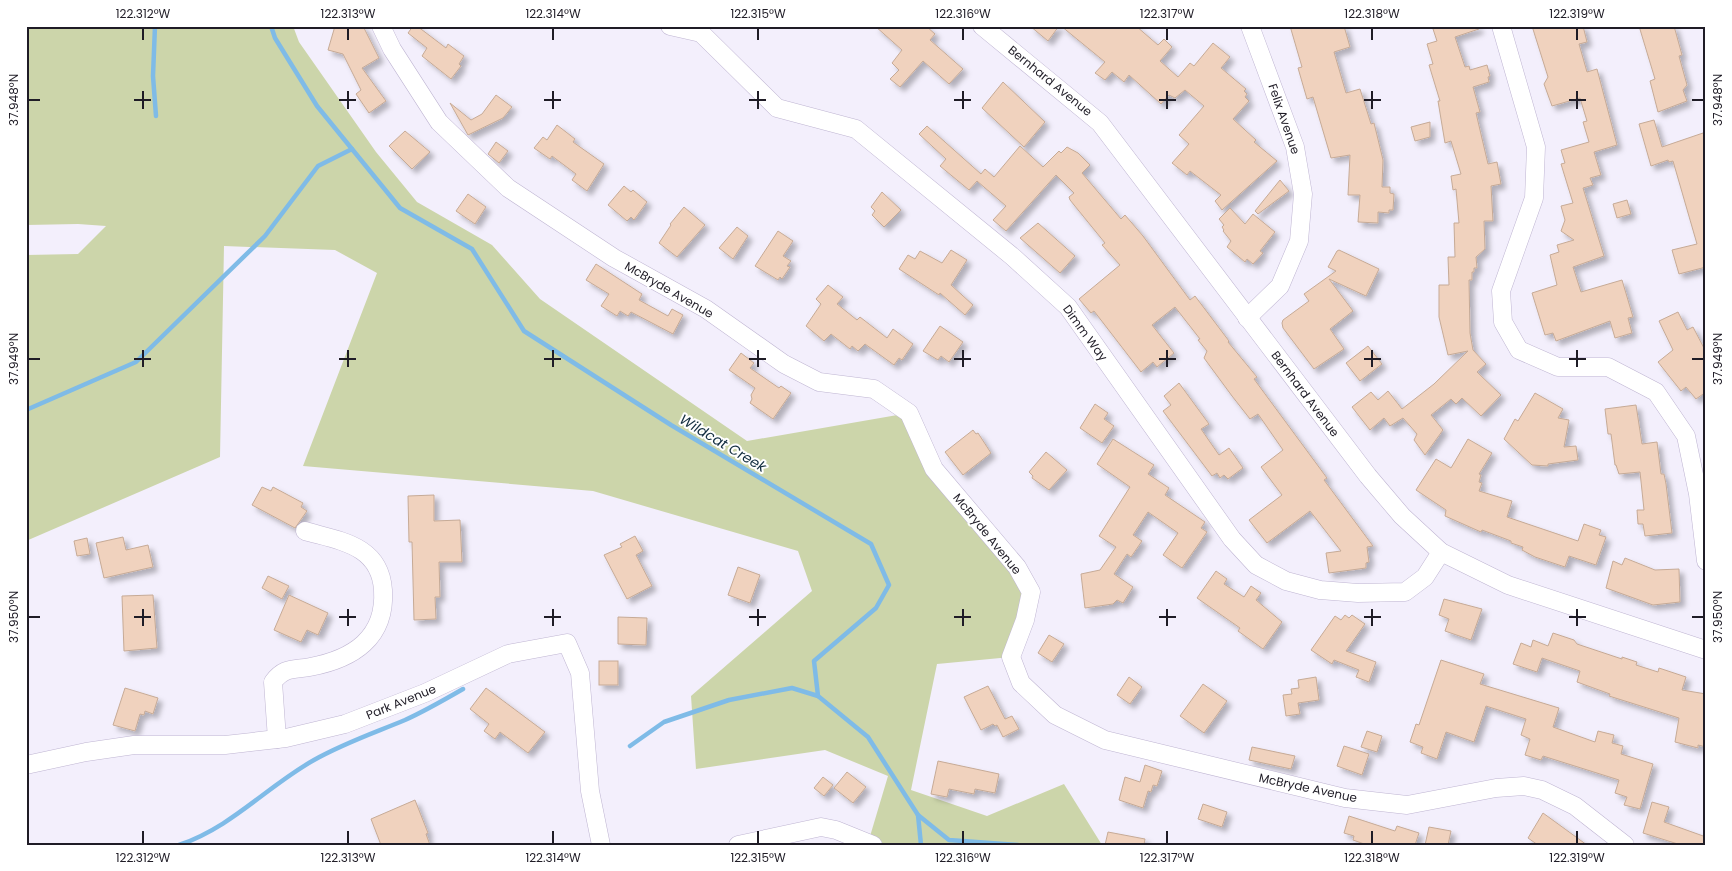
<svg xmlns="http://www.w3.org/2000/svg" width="1732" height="871" viewBox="0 0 1732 871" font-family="Poppins,sans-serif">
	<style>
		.green { fill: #ccd5aa }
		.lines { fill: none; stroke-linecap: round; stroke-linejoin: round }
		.stream { stroke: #7fbbe7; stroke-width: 4.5 }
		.building { fill: #f0d2be; stroke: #c6aa96; filter: url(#shadow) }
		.minor-casing { stroke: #bfb5d2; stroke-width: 19 }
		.minor { stroke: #fff; stroke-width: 18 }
		.ticks { fill: none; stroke: #1f1c26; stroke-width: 2 }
		.labels { text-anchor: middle; stroke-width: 4; stroke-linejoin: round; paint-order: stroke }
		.street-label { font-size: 12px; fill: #1f1c26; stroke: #fff }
		.water-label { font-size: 14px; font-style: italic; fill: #122d3f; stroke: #fff }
		.neatline { fill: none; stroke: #1f1c26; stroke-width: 2 }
		.ticks-label { font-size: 12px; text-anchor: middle; fill: #1f1c26 }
	</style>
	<defs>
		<filter id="shadow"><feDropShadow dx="4.5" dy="4.5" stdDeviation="2.5" flood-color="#0004"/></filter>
	</defs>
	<rect width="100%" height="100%" fill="#f3effc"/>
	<path class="green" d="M26,26H293L299,42L376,152L417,202L492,245L540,299L747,441L909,413L934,469L1031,592L1011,657L937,664L911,790L987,816L1064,784L1102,845H873L868,843L888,776L825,750L696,769L691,696L812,591L798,551L593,491L303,466L377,273L335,250L224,246L220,457L26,541V255L78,254L106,226L78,224L26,225Z"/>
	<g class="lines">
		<g class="stream">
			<path d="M155,26L153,76L156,116"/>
			<path d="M271,26L275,38L317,106L400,208L472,249L524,331L671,425L871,544L889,585L876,608L814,661L818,696L868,737L918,815L949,840L1018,845"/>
			<path d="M26,410L136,362L265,236L318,166L352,149"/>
			<path d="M630,746L664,722L729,700L792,688L818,696"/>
			<path d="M918,815L921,845"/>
			<path d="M179,845C232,827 266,787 314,760C344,743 374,733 405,720C425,711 444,700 463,689"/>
		</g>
	</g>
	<g class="building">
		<path d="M335,26H363L379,58L362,68L386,101L369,113L356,94L361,90L343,54L328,50Z"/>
		<path d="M413,26H417L446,48L448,44L464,56L459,64L461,66L451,79L422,56L427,48L408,33Z"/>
		<path d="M875,26H926L935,34L930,40L963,69L949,84L923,61L900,87L890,79L899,70L892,63L902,50Z"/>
		<path d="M1030,26H1059L1048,41Z"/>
		<path d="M1061,26H1136L1158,45L1164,39L1172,47L1160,61L1178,77L1190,63L1194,66L1213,43L1230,57L1221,68L1246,89L1244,91L1247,94L1245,97L1249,101L1233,119L1256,140L1254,142L1277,161L1222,210L1215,201L1221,195L1190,171L1187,175L1172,163L1189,144L1179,135L1204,106L1185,90L1175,98L1169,95L1161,104L1129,75L1124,82L1112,72L1105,80L1095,73L1105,62Z"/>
		<path d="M1290,26H1344L1350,47L1334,52L1346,93L1360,89L1371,124L1374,123L1383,160L1382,187H1390V193L1394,194L1393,210H1389V213L1378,212V223L1358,222L1360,195H1348L1350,155L1331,158L1313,97L1307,99L1298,68L1302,67Z"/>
		<path d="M1443,26H1478L1479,29L1455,37L1465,67L1469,66L1470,70L1487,65L1490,76L1488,77L1489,82L1473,87L1480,112L1476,113L1488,164L1497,162L1501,184L1491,186L1493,221H1484L1485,249L1476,257L1477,268H1474V272H1472V280H1469L1470,333L1473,350L1486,364L1477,372L1501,395L1481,416L1462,398L1456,404L1451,399L1431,415L1443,430L1425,455L1414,440L1417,434L1403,418L1390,426L1384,418L1370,430L1352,407L1371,392L1378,400L1388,391L1402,409L1434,384L1468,351L1448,355L1439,317V285H1449L1448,257H1455L1454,223H1459L1456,189L1453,190L1451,176L1461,174L1451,141L1445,143L1438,101H1440L1429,65L1433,64L1427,44L1437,41L1433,29Z"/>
		<path d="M1532,26H1583L1587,42L1579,44L1587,72L1597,69L1617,145L1594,152L1601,175L1590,178L1593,185L1583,188L1604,256L1573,267L1581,292L1622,280L1633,317L1628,318L1632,333L1615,338L1610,321L1556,341L1553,333L1545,335L1532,293L1557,285L1550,255L1559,252L1557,245L1574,240L1561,231L1565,220L1561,206L1573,203L1561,164L1565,163L1561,150L1589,142L1583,122L1587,121L1580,98L1552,106L1544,84L1548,77Z"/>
		<path d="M1639,26H1674L1682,55L1679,56L1687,85L1683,90L1687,101L1658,112L1650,81L1655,79Z"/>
		<path d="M1003,82L1045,122L1024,147L982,108Z"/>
		<path d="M496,95L512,107L503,118L468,135L450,103L471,120L482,114Z"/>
		<path d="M1654,120L1662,147L1703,133L1706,140V267L1679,274L1672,250L1697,244L1673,161L1669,162L1668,160L1651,166L1639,124Z"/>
		<path d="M1430,122V137L1415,141L1411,127Z"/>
		<path d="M557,125L575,139L573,142L604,164L587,191L572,180L576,174L552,156L550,159L534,148L543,137L547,140Z"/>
		<path d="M927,126L981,174L985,169L994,177L1020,146L1043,167L1059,151L1061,153L1067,147L1078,153L1090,165L1082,173L1121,219L1125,215L1143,236L1190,300L1195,296L1229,341L1228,342L1257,377L1254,379L1327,478L1324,480L1373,546L1367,547L1369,562L1366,563V568L1329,573L1326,553L1341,551L1310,511L1267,543L1249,520L1282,495L1261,467L1283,450L1258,414L1250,419L1232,396L1204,358L1207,351L1198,340L1200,339L1175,307L1152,325L1174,353L1157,367L1153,362L1141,372L1094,311L1091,313L1079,299L1120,265L1102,245L1105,243L1070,200L1069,197L1074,193L1056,175L1006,231L993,220L1006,206L977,181L969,190L940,166L946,159L919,134Z"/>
		<path d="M405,131L430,152L412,169L389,146Z"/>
		<path d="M496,142L508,151L499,163L488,154Z"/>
		<path d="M1280,180L1289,191L1258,214L1255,211Z"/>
		<path d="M624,186L631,192L633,190L647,202L634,220L631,217L627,221L608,205Z"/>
		<path d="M882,192L901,210L884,227L872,215L875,211L871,207Z"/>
		<path d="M468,194L486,207L475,224L456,211Z"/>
		<path d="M1627,200L1631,214L1617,218L1613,204Z"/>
		<path d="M684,207L705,225L677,257L659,243L671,225L670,224Z"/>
		<path d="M1230,208L1245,224L1253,214L1275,232L1260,251L1263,253L1253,264L1247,259L1245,262L1227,247L1231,241L1223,231L1224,230L1222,227L1224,225L1219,219Z"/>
		<path d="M1038,223L1075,256L1060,273L1020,238Z"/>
		<path d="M737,227L748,236L733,259L719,248Z"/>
		<path d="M778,231L793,241L783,256L791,261L787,266L790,267L782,279L780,277L778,280L755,266Z"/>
		<path d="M951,250L967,260L951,285L973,305L965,315L940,293L939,295L899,269L908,255L915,259L920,251L942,263Z"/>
		<path d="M1339,250L1379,269L1366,296L1329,279L1353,311L1330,329L1344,349L1314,369L1283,328L1282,323L1283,320L1309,301L1304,294L1336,271L1328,267L1337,251Z"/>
		<path d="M596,264L642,294L639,300L668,316L672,309L683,315L673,334L631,312L628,316L620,311L617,316L601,306L609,294L586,280Z"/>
		<path d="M828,285L843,297L837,304L857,320L860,317L887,338L893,329L913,344L902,360L899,358L894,365L865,344L858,351L852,346L850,349L831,334L824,341L806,326L821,304L816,299Z"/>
		<path d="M1678,312L1687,330L1693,327L1706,352V392L1696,399L1686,387L1681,391L1658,362L1673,350L1659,321Z"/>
		<path d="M940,326L963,342L949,362L941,356L938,360L923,351Z"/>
		<path d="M1368,346L1382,364L1360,381L1346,363Z"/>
		<path d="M741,353L754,363L750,368L779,388L781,386L791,393L773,419L750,403L752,399L751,395L755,388L729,370Z"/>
		<path d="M1179,383L1209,424L1201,429L1219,455L1229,448L1243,468L1228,479L1224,475L1220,478L1217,473L1212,476L1163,411L1171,405L1164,396Z"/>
		<path d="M1535,393L1563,409L1558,418L1569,420L1564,447L1576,446L1578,460L1548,464V466L1532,465L1504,439L1515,419L1518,421Z"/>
		<path d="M1095,404L1108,413L1104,419L1114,426L1102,443L1080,428Z"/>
		<path d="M1636,405L1642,444L1657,442L1661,474H1664L1666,484L1672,533L1645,536L1643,524H1638L1637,510H1644L1640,472L1619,474L1616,465H1615L1611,434H1608L1605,409Z"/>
		<path d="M973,430L976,434L978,433L991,453L963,475L945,452Z"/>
		<path d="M1113,439L1154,465L1148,474L1169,488L1165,495L1205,522L1201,528L1207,532L1182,568L1163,555L1178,533L1148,512L1133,535L1142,541L1131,557L1127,554L1114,574L1133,587L1123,603L1117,600L1113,604L1085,608L1081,574L1100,570L1116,547L1099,536L1130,487L1097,464Z"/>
		<path d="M1468,439L1492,453L1479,474L1481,475L1479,482L1482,483L1479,491L1512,501L1507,517L1578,541L1584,524L1601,530L1599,535L1606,537L1596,565L1569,556L1565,567L1535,557L1522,550L1523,547L1511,543V541L1482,530L1481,532L1445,516L1446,510L1416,490L1436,459L1451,468Z"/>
		<path d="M1046,452L1067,470L1049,490L1032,478L1033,476L1029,472Z"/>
		<path d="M262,487L271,491L273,487L303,503L301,507L307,511L295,528L252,505Z"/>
		<path d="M434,495V521L460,520L462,562H439L440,597H435L436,619L414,620L412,542H409L408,496Z"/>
		<path d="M635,536L643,551L636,555L652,586L627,599L604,555L622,547L620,544Z"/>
		<path d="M123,537L126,550L148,545L153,567L104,578L96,543Z"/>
		<path d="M87,538L90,554L77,556L74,541Z"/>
		<path d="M1625,558L1655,570L1679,569L1680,602L1653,605L1606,588L1613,561L1622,565Z"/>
		<path d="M738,567L760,575L750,603L728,595Z"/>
		<path d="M1216,571L1227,579L1224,584L1244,597L1251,586L1261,593L1256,600L1282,622L1263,649L1238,631L1240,628L1197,598Z"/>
		<path d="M268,576L289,586L282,599L262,588Z"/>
		<path d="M153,595L157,648L124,651L122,596Z"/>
		<path d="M289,595L328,613L318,635L307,630L301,642L274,630Z"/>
		<path d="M1444,599L1482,609L1471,640L1445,631L1449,619L1439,615Z"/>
		<path d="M1345,615L1349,618L1352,615L1365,624L1346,651L1376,662L1369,682L1356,677L1359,670L1334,660L1332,664L1311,650L1335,616L1341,620Z"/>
		<path d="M618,617L647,618L646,645L618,644Z"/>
		<path d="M1553,633L1574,640L1577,644L1622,659V657L1637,662L1636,665L1658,672L1659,668L1686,677L1682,690L1706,694V747L1698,745V748L1675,742L1679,718L1609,696L1610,694L1577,682L1580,671L1542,658L1537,672L1513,664L1521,643L1531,647L1533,640L1548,646Z"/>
		<path d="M1049,635L1064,644L1052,662L1038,653Z"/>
		<path d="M1441,660L1484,674L1480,684L1559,708L1553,727L1595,742L1598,731L1614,735L1612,743L1623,746L1621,754L1653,764L1640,809L1624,805L1627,797L1615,793L1619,780L1543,756L1541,760L1525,755L1530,739L1521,735L1526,719L1486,706L1474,742L1446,732L1437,759L1421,753L1423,747L1410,742L1416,724L1419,725Z"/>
		<rect x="599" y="661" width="19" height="24"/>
		<path d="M1129,677L1142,687L1130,704L1117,695Z"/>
		<path d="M1316,677L1319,700L1298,703L1300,714L1286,716L1283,695L1292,694L1291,689L1299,688L1298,680Z"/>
		<path d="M1203,684L1227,701L1204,733L1180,716Z"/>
		<path d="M988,686L1005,719L1012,716L1019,729L1003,737L997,725L995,726L993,724L981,730L964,697Z"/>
		<path d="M125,688L158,698L153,714L145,711L144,715L140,714L135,731L113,725Z"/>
		<path d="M486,688L545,732L528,753L500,732L495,739L484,731L489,724L470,709Z"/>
		<path d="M1367,731L1382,736L1377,752L1361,747Z"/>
		<path d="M1344,746L1369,754L1362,775L1337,766Z"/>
		<path d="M1252,747L1295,756L1291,769L1249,760Z"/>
		<path d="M938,761L999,774L995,793L975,789L974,794L949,789L947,797L931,794Z"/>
		<path d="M1145,765L1162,771L1157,786L1153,785L1151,792L1148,791L1143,808L1119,800L1125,777L1140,782Z"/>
		<path d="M847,772L866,787L853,803L834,788Z"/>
		<path d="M823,777L833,785L824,796L814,788Z"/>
		<path d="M415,800L428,833L426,834L430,845H381L371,819Z"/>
		<path d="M1652,802L1669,807L1664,822L1706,837V845H1681L1643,833Z"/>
		<path d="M1203,804L1227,812L1222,827L1198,819Z"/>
		<path d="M1543,813L1587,845H1538L1528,838Z"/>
		<path d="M1349,816L1395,831L1397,826L1419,833L1415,845H1367L1353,840L1354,836L1344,833Z"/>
		<path d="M1429,827L1451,831L1448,845H1425Z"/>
		<path d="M1108,832L1145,839L1144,845H1105Z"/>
	</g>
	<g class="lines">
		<defs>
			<g id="minor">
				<path d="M381,26L392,49L439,122L508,188L614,258L706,309L784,364L819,382L874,389L909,413L934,469L1017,567L1031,592L1025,620L1011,657L1021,683L1055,715L1105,740L1345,798L1407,805L1496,788L1524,786L1542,790L1575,806L1625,845"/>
				<path d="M670,26L701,33L777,108L856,129L1013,257L1068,307L1232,539L1256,565L1286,581L1320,590L1358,593L1405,592L1425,577L1441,552"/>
				<path d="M982,26L1100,123L1368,476L1402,516L1441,552L1508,585L1706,650"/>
				<path d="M1501,26L1536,147L1534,198L1501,291L1503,322L1519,350L1558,367H1608L1656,392L1686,436L1698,494L1706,561"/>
				<path d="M1247,318L1280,286L1299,241L1303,194L1295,147L1250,26"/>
				<path d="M277,739L273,682C284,667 293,670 310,667C353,659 386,638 383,590C380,545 340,541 305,531"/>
				<path d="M26,765L86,752L134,745H225L286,738L345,724L425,693L508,654L567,643L580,673L590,791L601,845"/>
				<path d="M738,845L821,827L836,830L873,845"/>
			</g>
		</defs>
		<use href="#minor" class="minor-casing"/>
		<use href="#minor" class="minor"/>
	</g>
	<path class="ticks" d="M143,28V40M348,28V40M553,28V40M758,28V40M963,28V40M1167,28V40M1372,28V40M1577,28V40M143,91V109M348,91V109M553,91V109M758,91V109M963,91V109M1167,91V109M1372,91V109M1577,91V109M28,100H40M134,100H151M339,100H356M544,100H561M749,100H766M954,100H971M1159,100H1176M1364,100H1381M1569,100H1586M1692,100H1704M143,350V367M348,350V367M553,350V367M758,350V367M963,350V367M1167,350V367M1372,350V367M1577,350V367M28,359H40M134,359H151M339,359H356M544,359H561M749,359H766M954,359H971M1159,359H1176M1364,359H1381M1569,359H1586M1692,359H1704M143,609V626M348,609V626M553,609V626M758,609V626M963,609V626M1167,609V626M1372,609V626M1577,609V626M28,617H40M134,617H151M339,617H356M544,617H561M749,617H766M954,617H971M1159,617H1176M1364,617H1381M1569,617H1586M1692,617H1704M143,831V844M348,831V844M553,831V844M758,831V844M963,831V844M1167,831V844M1372,831V844M1577,831V844"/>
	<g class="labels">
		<g class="street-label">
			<text transform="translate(1050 81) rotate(39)" y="4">Bernhard Avenue</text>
			<text transform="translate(1284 119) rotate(71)" y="4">Felix Avenue</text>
			<text transform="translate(669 290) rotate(30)" y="4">McBryde Avenue</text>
			<text transform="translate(1085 333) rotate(54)" y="4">Dimm Way</text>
			<text transform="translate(1305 394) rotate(53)" y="4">Bernhard Avenue</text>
			<text transform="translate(987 534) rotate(51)" y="4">McBryde Avenue</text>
			<text transform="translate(401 702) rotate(-22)" y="4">Park Avenue</text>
			<text transform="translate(1308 788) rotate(12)" y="4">McBryde Avenue</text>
		</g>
		<g class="water-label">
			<text transform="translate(723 443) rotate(31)" y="5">Wildcat Creek</text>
		</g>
	</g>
	<rect width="1732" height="871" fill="none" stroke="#ffffff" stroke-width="55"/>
	<rect x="28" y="28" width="1676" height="816" class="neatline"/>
	<g class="ticks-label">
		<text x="143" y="18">122.312°W</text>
		<text x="348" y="18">122.313°W</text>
		<text x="553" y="18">122.314°W</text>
		<text x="758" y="18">122.315°W</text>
		<text x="963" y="18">122.316°W</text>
		<text x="1167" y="18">122.317°W</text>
		<text x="1372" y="18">122.318°W</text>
		<text x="1577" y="18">122.319°W</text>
		<text transform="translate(1718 100) rotate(-90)" y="4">37.948°N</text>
		<text transform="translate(14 100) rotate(-90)" y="4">37.948°N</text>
		<text transform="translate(1718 359) rotate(-90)" y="4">37.949°N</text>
		<text transform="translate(14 359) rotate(-90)" y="4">37.949°N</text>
		<text transform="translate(1718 617) rotate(-90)" y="4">37.950°N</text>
		<text transform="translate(14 617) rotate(-90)" y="4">37.950°N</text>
		<text x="143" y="862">122.312°W</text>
		<text x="348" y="862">122.313°W</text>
		<text x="553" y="862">122.314°W</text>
		<text x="758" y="862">122.315°W</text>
		<text x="963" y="862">122.316°W</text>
		<text x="1167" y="862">122.317°W</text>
		<text x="1372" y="862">122.318°W</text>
		<text x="1577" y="862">122.319°W</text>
	</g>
</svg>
